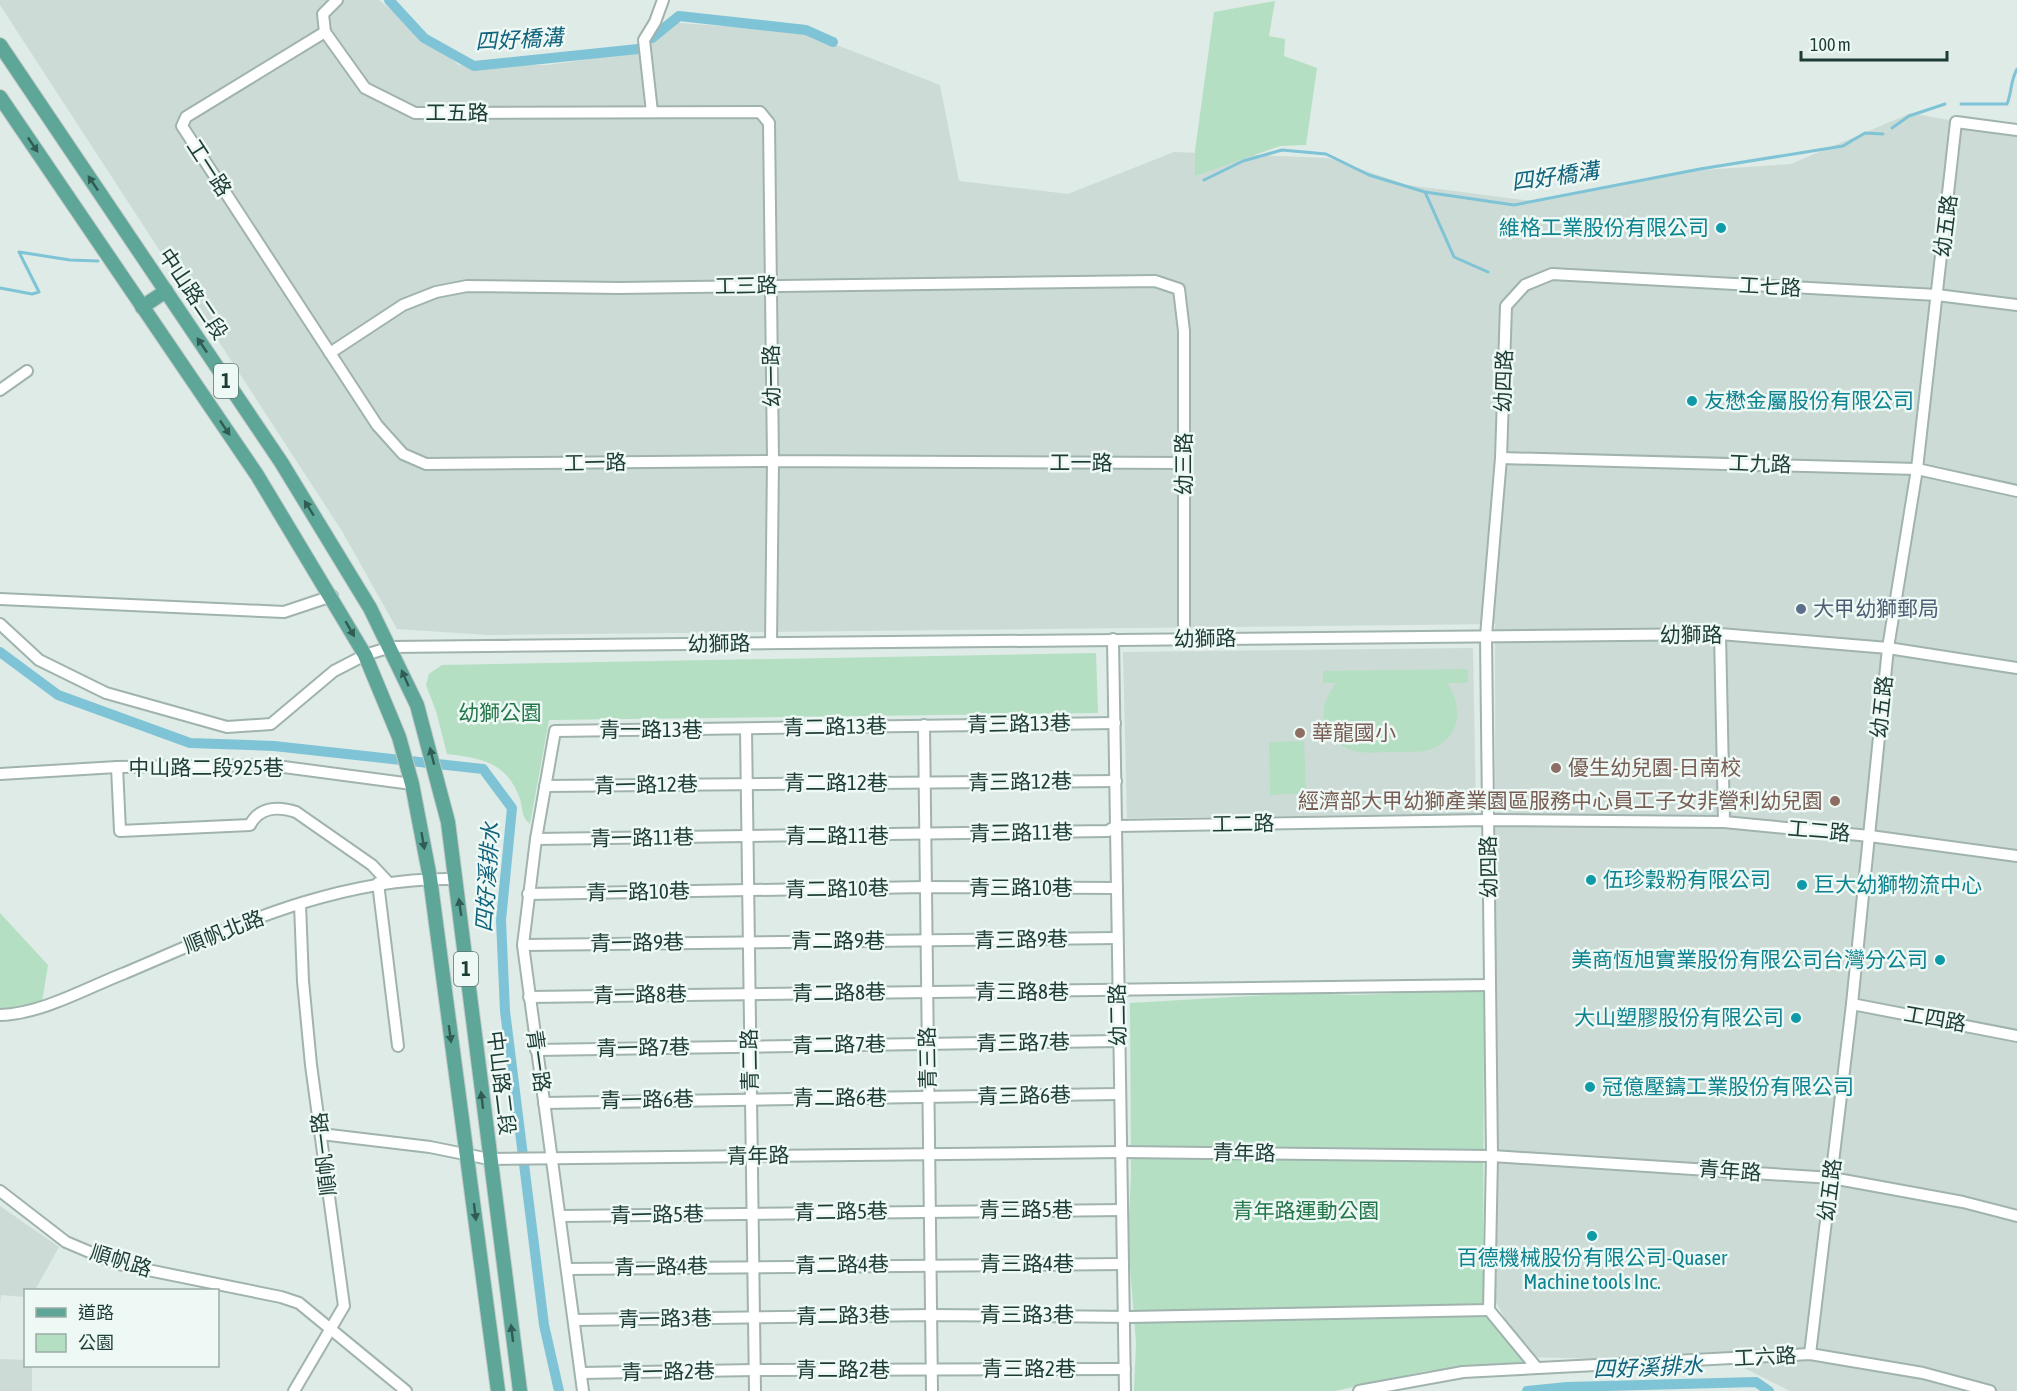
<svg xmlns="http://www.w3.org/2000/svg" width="2017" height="1391" viewBox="0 0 2017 1391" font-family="'Asap Condensed','Noto Sans TC',sans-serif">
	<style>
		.built { fill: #ccdbd5 }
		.green { fill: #b4dfc3 }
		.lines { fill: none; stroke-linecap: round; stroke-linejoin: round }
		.stream { stroke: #7fc3d7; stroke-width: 3 }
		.canal { stroke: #7fc3d7; stroke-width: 10 }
		.minor-casing { stroke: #a0b3ae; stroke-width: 14 }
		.major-casing { stroke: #c0c8c7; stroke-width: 16 }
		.minor { stroke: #fff; stroke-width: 10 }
		.major { stroke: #5da698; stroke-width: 14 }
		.oneway { fill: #305c53 }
		.culture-dot { fill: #0f9aa8; stroke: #eef8f4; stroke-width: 2 }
		.service-dot { fill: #5c6f8a; stroke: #eef8f4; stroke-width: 2 }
		.education-dot { fill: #8d6e63; stroke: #eef8f4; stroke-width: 2 }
		.labels { text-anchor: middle; stroke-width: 5; stroke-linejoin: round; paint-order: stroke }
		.shield { fill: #eef8f4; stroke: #5c746f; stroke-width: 1.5 }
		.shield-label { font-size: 20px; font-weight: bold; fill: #1d3c36 }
		.street-label { font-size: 21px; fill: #1d3c36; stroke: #eef8f4 }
		.culture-label { font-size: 21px; fill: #0d838f; stroke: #eef8f4; text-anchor: start }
		.service-label { font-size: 21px; fill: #4e5e75; stroke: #eef8f4; text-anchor: start }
		.park-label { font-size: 21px; fill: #24774a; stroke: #eef8f4 }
		.education-label { font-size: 21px; fill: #785e54; stroke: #eef8f4; text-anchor: start }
		.water-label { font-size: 22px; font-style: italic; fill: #12647e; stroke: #eef8f4 }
	</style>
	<rect width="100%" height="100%" fill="#deebe6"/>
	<g class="built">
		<path d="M0,0H379L459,65H548L639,52L667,22L803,32L940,85L959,181L1068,194L1174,152L1328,158L1407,185L1532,201L1689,171L1791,164L1911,113L2017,133V1391H1790L1732,1362L1525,1357L1496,1302L1495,624L488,635L397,629L342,531L0,5Z"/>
		<path d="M1473,648L1476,814L1127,818L1123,652Z"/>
		<path d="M0,1206L59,1247L35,1290H26L25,1297L1,1295L0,1304Z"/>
		<path d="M0,1359L25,1360L26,1366H32V1391H0Z"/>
	</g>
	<g class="green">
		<path d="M1275,1L1269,36L1285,39L1284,56L1317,68L1306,145L1280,146L1195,176V151L1214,12Z"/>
		<path d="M1096,653L1098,713L549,720L530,824C521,817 523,809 520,799C507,762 481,758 447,754L436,711L426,685L429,674L442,665Z"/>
		<path d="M1468,669V683H1447C1464,708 1461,739 1429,750C1418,753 1403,751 1392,752C1380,752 1366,754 1355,751C1320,742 1315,709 1336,683H1323V671Z"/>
		<path d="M1304,741L1306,793L1270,795L1269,742Z"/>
		<path d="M0,913L48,965L42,1002L12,1011H0Z"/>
		<path d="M1419,992H1484L1483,1304L1523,1362L1472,1369L1426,1371L1335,1391H1134L1136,1343L1128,1241L1131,1173L1130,1003L1302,993L1357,995Z"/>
	</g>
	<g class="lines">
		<g class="stream">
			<path d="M1961,104H2007C2012,92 2010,82 2017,69"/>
			<path d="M1892,128L1909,116L1945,104"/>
			<path d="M1204,180L1243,161L1282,150L1326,154L1369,175L1425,192L1514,205L1700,169L1843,146L1865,133L1883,134"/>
			<path d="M1425,192L1454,257L1488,272"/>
			<path d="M0,288L32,294L39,292L19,252L70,260L98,261"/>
		</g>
		<g class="canal">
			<path d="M389,0L424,38L474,66L638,49"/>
			<path d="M652,38L679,16L806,30L833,42"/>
			<path d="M0,652L58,695L190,743L274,746L483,769L512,808L501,920L505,1011L544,1325L559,1391"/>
			<path d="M1527,1391L1567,1387L1756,1382L1769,1391"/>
		</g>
		<defs>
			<g id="minor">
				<path d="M325,32L323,14L337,0"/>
				<path d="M652,112L644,40L655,22L663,0"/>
				<path d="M330,353L403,305L436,292L467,286L619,288L1155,281L1179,289L1184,331V639"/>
				<path d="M0,390L27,371"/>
				<path d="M1501,458L1917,469L2017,491"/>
				<path d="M0,599L284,612L332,596"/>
				<path d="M0,624L39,660L106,693L227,727L271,724L334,671L365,655L391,647L1720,634L1888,648L2017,668"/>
				<path d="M1720,634L1724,822"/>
				<path d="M1113,639L1125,1391"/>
				<path d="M771,643L773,461L769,123L760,112L415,113L365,88L325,32L186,117L182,126L377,425L403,454L426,464L773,461L1184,463"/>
				<path d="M924,725L932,1391"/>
				<path d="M746,729L755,1391"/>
				<path d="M117,767L120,831L250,825C259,807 278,806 296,812L372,865L387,881"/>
				<path d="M0,774L117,767L269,765L412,784"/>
				<path d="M545,786L1116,781"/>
				<path d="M536,839L1108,831L1116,826L1488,820L1724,822L1870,836L2017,856"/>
				<path d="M378,883L398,1046"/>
				<path d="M528,894L926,887L1117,888"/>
				<path d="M523,945L1116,938"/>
				<path d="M529,997L1490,985"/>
				<path d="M1852,1004L2017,1036"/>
				<path d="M0,1015C42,1014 86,988 125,973C231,928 338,876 456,879"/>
				<path d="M536,1050L1118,1041"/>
				<path d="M544,1103L1119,1094"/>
				<path d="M321,1134L430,1147L489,1159L1121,1152L1492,1156L1832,1178L1963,1202L2017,1216"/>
				<path d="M0,1191L66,1242L118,1264L281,1297L299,1303L406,1391"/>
				<path d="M561,1216L1122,1210"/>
				<path d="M568,1269L1123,1264"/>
				<path d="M575,1320L931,1315L1130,1317L1489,1310"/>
				<path d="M1810,1354L1852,1004L1888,648L1917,469L1956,122L2017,130"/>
				<path d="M1536,1367L1489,1310L1492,1156L1486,636L1501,458L1506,306L1525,285L1552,274L1937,295L2017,305"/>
				<path d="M581,1373L755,1370L1125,1369"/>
				<path d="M294,1391L344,1306L311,1065L303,981L300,904"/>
				<path d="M583,1391L523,945L536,839L555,731L1115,723"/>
				<path d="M1359,1391L1463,1372L1810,1354L1923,1373L1990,1391"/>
			</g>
			<g id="major">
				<path d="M0,45L281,462L370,608L417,705L448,822L520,1391"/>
				<path d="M0,97L257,475L365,655L399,737L412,784L430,878L498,1391"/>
				<path d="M142,307L166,291"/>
			</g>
		</defs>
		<use href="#minor" class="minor-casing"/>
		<use href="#major" class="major-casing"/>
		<use href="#minor" class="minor"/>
		<use href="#major" class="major"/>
	</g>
	<defs><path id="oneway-solid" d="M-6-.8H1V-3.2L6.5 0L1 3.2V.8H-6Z" transform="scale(1.5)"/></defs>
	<g class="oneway">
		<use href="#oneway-solid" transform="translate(33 145) rotate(56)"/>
		<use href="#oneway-solid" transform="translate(93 183) rotate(-124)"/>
		<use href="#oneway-solid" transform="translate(202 345) rotate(-124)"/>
		<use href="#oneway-solid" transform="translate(225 428) rotate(56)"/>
		<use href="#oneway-solid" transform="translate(309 508) rotate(-122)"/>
		<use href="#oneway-solid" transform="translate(350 629) rotate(60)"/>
		<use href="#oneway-solid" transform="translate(405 678) rotate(-114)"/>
		<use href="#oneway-solid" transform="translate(432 756) rotate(-104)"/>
		<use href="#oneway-solid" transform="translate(423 841) rotate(80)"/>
		<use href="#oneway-solid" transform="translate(460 907) rotate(-98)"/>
		<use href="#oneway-solid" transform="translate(450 1034) rotate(82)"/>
		<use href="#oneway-solid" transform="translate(482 1100) rotate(-97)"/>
		<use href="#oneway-solid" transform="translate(475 1212) rotate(83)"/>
		<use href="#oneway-solid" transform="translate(512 1333) rotate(-97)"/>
	</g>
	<g class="culture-dot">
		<circle cx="1721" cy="228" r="6"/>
		<circle cx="1692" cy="401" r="6"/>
		<circle cx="1591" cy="880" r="6"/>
		<circle cx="1802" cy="885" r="6"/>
		<circle cx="1940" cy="960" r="6"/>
		<circle cx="1796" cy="1018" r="6"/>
		<circle cx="1590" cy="1087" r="6"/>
		<circle cx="1592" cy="1236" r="6"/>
	</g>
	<circle class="service-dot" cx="1801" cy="609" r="6"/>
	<g class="education-dot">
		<circle cx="1300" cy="733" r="6"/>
		<circle cx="1556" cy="768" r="6"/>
		<circle cx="1835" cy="801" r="6"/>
	</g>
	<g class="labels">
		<g class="shield">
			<rect x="214" y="364" width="24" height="34" rx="4.5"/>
			<rect x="454" y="952" width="24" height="34" rx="4.5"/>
		</g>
		<g class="shield-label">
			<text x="226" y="388">1</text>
			<text x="466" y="976">1</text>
		</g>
		<g class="street-label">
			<text x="457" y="120">工五路</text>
			<text transform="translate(209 168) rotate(57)" y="7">工一路</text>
			<text transform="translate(1946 226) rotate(-83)" y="7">幼五路</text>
			<text transform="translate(746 286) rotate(-1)" y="7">工三路</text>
			<text transform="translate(1770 287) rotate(3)" y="7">工七路</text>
			<text transform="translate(193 294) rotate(56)" y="7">中山路二段</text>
			<text transform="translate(772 376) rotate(-91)" y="7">幼一路</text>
			<text transform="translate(1504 381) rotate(-88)" y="7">幼四路</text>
			<text transform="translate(595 463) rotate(-1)" y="7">工一路</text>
			<text x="1081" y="470">工一路</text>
			<text transform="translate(1184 464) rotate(-90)" y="7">幼三路</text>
			<text transform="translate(1760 464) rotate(2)" y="7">工九路</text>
			<text x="1691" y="642">幼獅路</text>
			<text transform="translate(1205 639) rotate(-1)" y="7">幼獅路</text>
			<text transform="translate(719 644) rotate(-1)" y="7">幼獅路</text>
			<text transform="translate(1882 707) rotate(-84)" y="7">幼五路</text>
			<text transform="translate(1019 724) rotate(-1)" y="7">青三路13巷</text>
			<text transform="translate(835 727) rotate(-1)" y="7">青二路13巷</text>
			<text x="651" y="737">青一路13巷</text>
			<text x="206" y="775">中山路二段925巷</text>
			<text transform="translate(1020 782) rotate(-1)" y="7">青三路12巷</text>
			<text x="836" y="790">青二路12巷</text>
			<text transform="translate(646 785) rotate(-1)" y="7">青一路12巷</text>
			<text transform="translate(1243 824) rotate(-1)" y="7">工二路</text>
			<text transform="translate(1819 831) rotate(5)" y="7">工二路</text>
			<text transform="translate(1021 833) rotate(-1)" y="7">青三路11巷</text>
			<text x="837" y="843">青二路11巷</text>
			<text transform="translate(642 838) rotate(-1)" y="7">青一路11巷</text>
			<text transform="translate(1489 867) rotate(-91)" y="7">幼四路</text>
			<text x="1021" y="895">青三路10巷</text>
			<text transform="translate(837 889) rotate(-1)" y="7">青二路10巷</text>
			<text transform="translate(638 892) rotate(-1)" y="7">青一路10巷</text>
			<text transform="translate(224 932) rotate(-21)" y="7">順帆北路</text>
			<text transform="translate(1021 940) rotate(-1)" y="7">青三路9巷</text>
			<text x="838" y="948">青二路9巷</text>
			<text transform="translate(637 943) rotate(-1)" y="7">青一路9巷</text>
			<text x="1022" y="999">青三路8巷</text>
			<text transform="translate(839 993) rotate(-1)" y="7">青二路8巷</text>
			<text transform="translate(640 995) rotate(-1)" y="7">青一路8巷</text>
			<text transform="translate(1118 1015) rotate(-91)" y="7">幼二路</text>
			<text transform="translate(1935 1019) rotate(10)" y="7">工四路</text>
			<text transform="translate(1023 1043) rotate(-1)" y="7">青三路7巷</text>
			<text transform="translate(839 1045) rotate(-1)" y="7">青二路7巷</text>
			<text transform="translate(643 1048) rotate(-1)" y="7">青一路7巷</text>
			<text transform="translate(928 1058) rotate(-91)" y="7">青三路</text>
			<text transform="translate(750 1060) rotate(-91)" y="7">青二路</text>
			<text transform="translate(538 1061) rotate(82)" y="7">青一路</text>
			<text transform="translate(501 1083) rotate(83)" y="7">中山路二段</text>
			<text transform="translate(1024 1096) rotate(-1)" y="7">青三路6巷</text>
			<text x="840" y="1105">青二路6巷</text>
			<text transform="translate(647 1100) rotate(-1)" y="7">青一路6巷</text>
			<text transform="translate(1244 1153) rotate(1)" y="7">青年路</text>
			<text transform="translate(324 1154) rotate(-97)" y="7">順帆一路</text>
			<text transform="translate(758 1156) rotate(-1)" y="7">青年路</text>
			<text transform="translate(1730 1171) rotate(4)" y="7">青年路</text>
			<text transform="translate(1830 1190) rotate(-83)" y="7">幼五路</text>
			<text x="1026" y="1217">青三路5巷</text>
			<text transform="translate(841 1212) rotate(-1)" y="7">青二路5巷</text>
			<text transform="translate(657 1215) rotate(-1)" y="7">青一路5巷</text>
			<text transform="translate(121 1261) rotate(17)" y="7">順帆路</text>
			<text x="1027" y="1271">青三路4巷</text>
			<text transform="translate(842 1265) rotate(-1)" y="7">青二路4巷</text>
			<text transform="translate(661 1267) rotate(-1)" y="7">青一路4巷</text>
			<text x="1027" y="1322">青三路3巷</text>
			<text transform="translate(843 1316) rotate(-1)" y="7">青二路3巷</text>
			<text transform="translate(665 1319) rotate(-1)" y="7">青一路3巷</text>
			<text transform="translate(1765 1357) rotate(-3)" y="7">工六路</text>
			<text x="1029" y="1376">青三路2巷</text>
			<text x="843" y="1377">青二路2巷</text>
			<text transform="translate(668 1372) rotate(-1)" y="7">青一路2巷</text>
		</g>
		<g class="culture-label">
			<text x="1709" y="235" text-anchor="end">維格工業股份有限公司</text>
			<text x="1704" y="408">友懋金屬股份有限公司</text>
			<text x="1603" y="887">伍珍穀粉有限公司</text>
			<text x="1814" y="892">巨大幼獅物流中心</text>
			<text x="1928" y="967" text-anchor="end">美商恆旭實業股份有限公司台灣分公司</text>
			<text x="1784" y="1025" text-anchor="end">大山塑膠股份有限公司</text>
			<text x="1602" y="1094">冠億壓鑄工業股份有限公司</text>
			<text x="1592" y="1265" text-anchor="middle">百德機械股份有限公司-Quaser<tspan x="1592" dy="24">Machine tools Inc.</tspan></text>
		</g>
		<g class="service-label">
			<text x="1813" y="616">大甲幼獅郵局</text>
		</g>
		<g class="park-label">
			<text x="500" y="720">幼獅公園</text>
			<text x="1306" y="1218">青年路運動公園</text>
		</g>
		<g class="education-label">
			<text x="1312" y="740">華龍國小</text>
			<text x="1568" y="775">優生幼兒園-日南校</text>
			<text x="1823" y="808" text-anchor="end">經濟部大甲幼獅產業園區服務中心員工子女非營利幼兒園</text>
		</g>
		<g class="water-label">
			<text transform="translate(519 39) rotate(-3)" y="8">四好橋溝</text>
			<text transform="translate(1555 176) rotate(-8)" y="8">四好橋溝</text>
			<text transform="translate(487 877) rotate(-86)" y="8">四好溪排水</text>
			<text transform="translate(1648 1367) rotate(-2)" y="8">四好溪排水</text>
		</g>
	</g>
	<rect x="24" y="1289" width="195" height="78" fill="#eef8f4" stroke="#9aada8" stroke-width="1.5"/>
	<rect x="36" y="1308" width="30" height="9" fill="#5da698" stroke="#9aada8" stroke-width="1.5"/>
	<text x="78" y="1319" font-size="18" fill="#1d3c36">道路</text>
	<rect x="36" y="1334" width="30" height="18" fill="#b4dfc3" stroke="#9aada8" stroke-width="1.5"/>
	<text x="78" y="1349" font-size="18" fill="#1d3c36">公園</text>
	<path d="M1801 51v9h146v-9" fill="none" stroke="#1d3c36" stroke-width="3"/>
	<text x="1810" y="51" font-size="18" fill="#1d3c36" stroke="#eef8f4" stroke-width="4.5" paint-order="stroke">100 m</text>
</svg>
